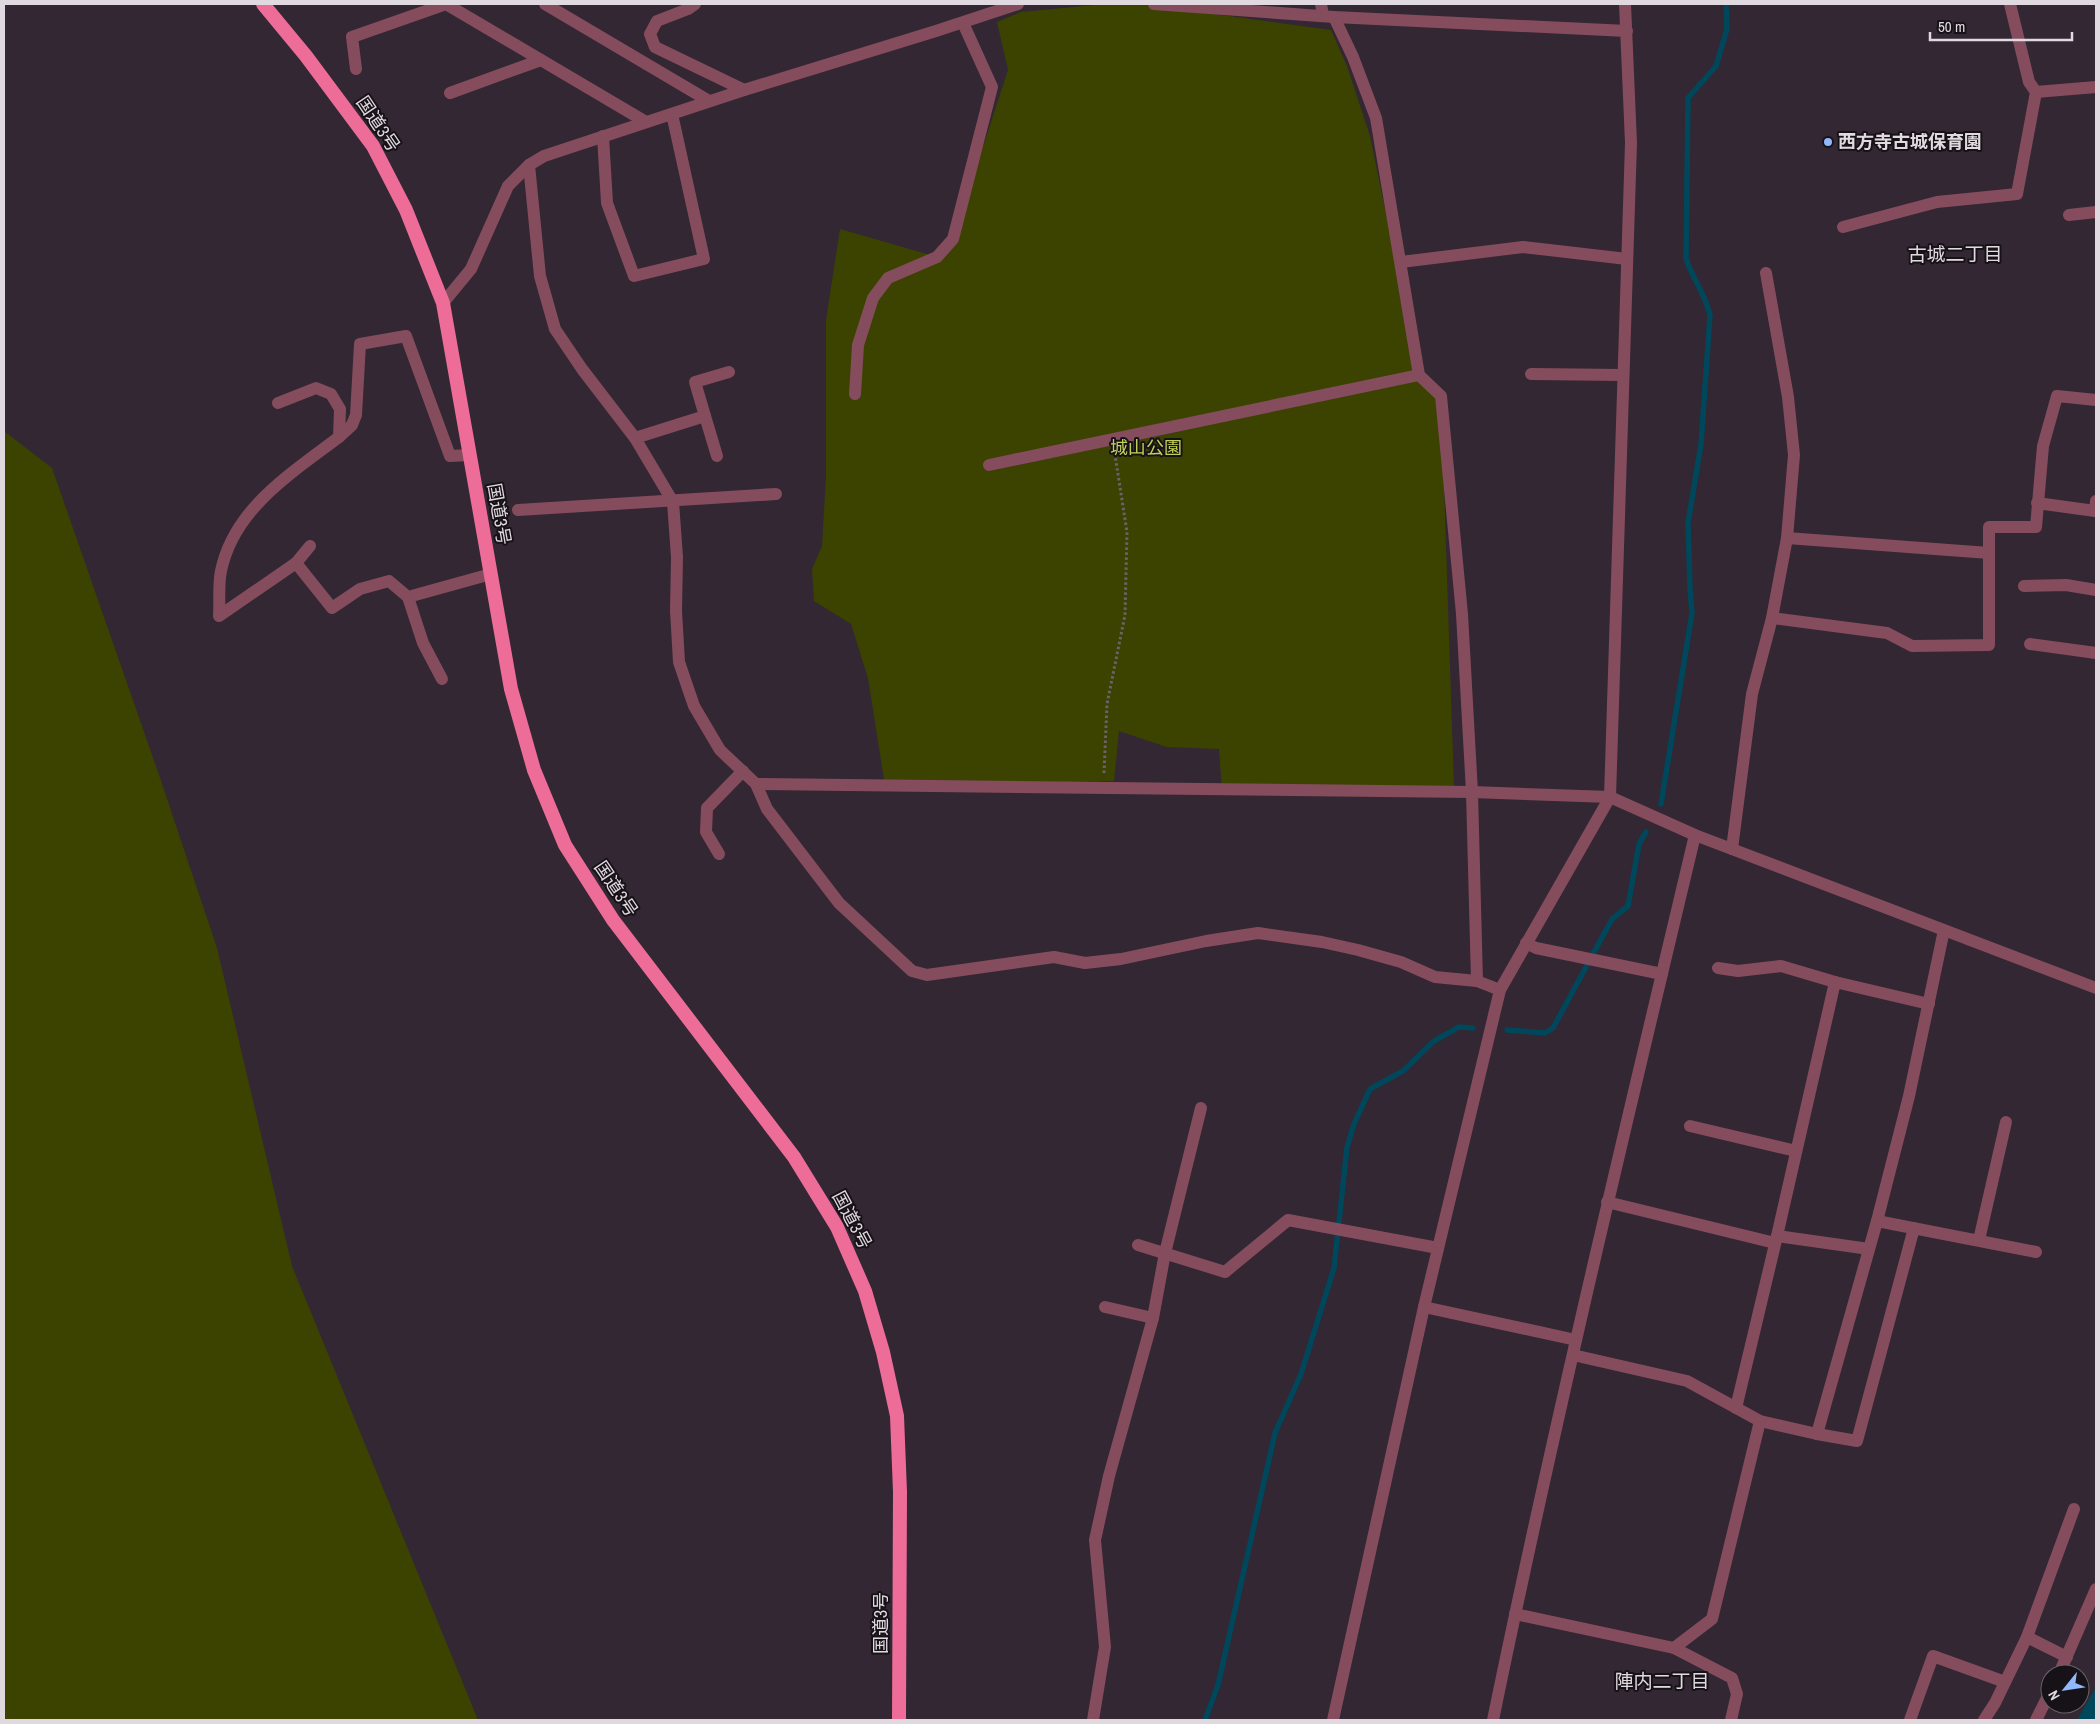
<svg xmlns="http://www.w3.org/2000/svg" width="2100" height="1724" viewBox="0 0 2100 1724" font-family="'Archivo Narrow','Noto Sans JP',sans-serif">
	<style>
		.green { fill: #3c4300 }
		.water { fill: #00475b }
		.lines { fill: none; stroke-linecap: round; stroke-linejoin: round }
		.stream { stroke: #00475b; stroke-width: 5.5 }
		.path { stroke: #6c626c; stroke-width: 3; stroke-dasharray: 2.5 2.5; stroke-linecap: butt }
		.minor { stroke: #854c5d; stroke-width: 12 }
		.tertiary { stroke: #854c5d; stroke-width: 12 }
		.trunk { stroke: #ed6c98; stroke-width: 14 }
		.poi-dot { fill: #90b8fd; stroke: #171217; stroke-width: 2 }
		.labels { text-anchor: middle; stroke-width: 4; stroke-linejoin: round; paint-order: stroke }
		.street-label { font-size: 18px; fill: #e1d9e0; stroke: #171217 }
		.poi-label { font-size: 18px; font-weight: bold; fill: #e1d9e0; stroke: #171217; text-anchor: start }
		.park-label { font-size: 18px; fill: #c0d056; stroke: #171217 }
		.neighbourhood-label { font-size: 19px; fill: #e1d9e0; stroke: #171217 }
	</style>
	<rect width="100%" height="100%" fill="#322732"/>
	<g class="green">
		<path d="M1105,4H1141L1331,30L1347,66L1370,136L1419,375L1441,396L1454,787L1222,790L1219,749L1167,747L1119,731L1114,781L885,786L868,678L851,624L814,601L812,569L822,546L826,477V320L840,229L937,257L953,239L1008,70L997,22L1021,12Z"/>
		<path d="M4,431L52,468L158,772L217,948L292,1266L478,1720H4Z"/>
	</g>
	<path class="water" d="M2096,1687V1720H2077Z"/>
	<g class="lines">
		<g class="stream">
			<path d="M1661,804L1692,613L1690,589L1688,523L1701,444L1710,315C1705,294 1693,279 1686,259L1688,98L1716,66L1727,29L1726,4"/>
			<path d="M1507,1030L1545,1033L1553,1028L1612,919L1628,906L1639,844L1646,832"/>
			<path d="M1205,1720L1218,1685L1275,1433L1301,1374L1334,1268L1347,1147L1354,1124L1370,1089L1403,1071L1434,1041L1459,1027L1473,1028"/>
		</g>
		<path class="path" d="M1104,773L1107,704L1125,615L1127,532L1115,455"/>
		<g class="minor">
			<path d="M545,4L709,101"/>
			<path d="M695,4L688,9L657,21L650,34L655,47L744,90"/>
			<path d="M1154,4L1334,17L1627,31"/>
			<path d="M1321,4L1323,16"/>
			<path d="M2010,4L2029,82L2036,92L2096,87"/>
			<path d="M1334,17L1353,57L1376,118L1419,375L1441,396L1462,614L1472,792L1477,981"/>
			<path d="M356,69L352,37L446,4L646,122"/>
			<path d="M450,93L541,60"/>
			<path d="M603,136L607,203L634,276L704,259L672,114"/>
			<path d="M529,165L540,276L555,329L582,369L635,438L673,502L677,557L676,611L679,662L694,706L720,750L756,784L767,809L839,903L912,971L927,975L1054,957L1085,963L1121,959L1206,941L1258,933L1322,942L1358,950L1401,962L1435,977L1477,981L1500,990"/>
			<path d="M2069,215L2096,212"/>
			<path d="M1843,227L1937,202L2017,194L2036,92"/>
			<path d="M1401,262L1523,247L1627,259"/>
			<path d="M443,303L471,269L508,186L529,165L544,156L744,90L936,31L1018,4"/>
			<path d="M1531,374L1623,375"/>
			<path d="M855,394L858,345L873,298L888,278L937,257L953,239L992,87L963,23"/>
			<path d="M278,403L316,388L331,394L340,409L339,437C292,473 234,508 221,571C218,585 220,602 219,616L296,563"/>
			<path d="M705,416L717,456"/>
			<path d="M339,437L352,425L356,415L360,344L406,336L450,456L470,455"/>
			<path d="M635,438L705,416L695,382L729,372"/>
			<path d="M989,465L1419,375"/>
			<path d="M2037,503L2095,511L2096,501"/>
			<path d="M518,510L776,494"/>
			<path d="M1787,538L1989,553"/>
			<path d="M310,546L296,563L332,608L360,589L389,581L408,597L491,574"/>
			<path d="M2024,586L2066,585L2096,590"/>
			<path d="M408,597L423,643L442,679"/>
			<path d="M1772,618L1887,633L1912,646L1989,645V527H2036L2043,446L2057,396L2096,400"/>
			<path d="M2030,644L2096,653"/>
			<path d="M756,784L1472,792L1610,797"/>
			<path d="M1732,849L1752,694L1772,618L1787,538L1794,455L1788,397L1766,273"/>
			<path d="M719,854L706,832L707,808L743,771"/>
			<path d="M1526,943L1536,948L1662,974"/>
			<path d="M1718,968L1738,971L1781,966L1835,982"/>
			<path d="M1690,1126L1796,1151"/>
			<path d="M1607,1202L1775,1243"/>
			<path d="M1877,1221L2036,1252"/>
			<path d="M1979,1240L2006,1122"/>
			<path d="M1138,1245L1225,1272L1288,1220L1438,1248"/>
			<path d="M1869,1249L1777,1236L1835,982L1929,1004"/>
			<path d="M1105,1307L1153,1318L1165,1253L1201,1108"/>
			<path d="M1424,1307L1576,1340"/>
			<path d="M1573,1355L1687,1381L1760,1421L1817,1434L1877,1221L1909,1096L1944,930"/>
			<path d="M1736,1408L1777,1236"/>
			<path d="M1817,1434L1857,1441L1914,1228"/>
			<path d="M1515,1614L1674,1648L1712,1619L1760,1421"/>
			<path d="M1674,1648L1732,1678L1737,1694L1731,1720"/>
			<path d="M2067,1657L2027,1637L2074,1509"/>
			<path d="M2059,1674L2096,1589"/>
			<path d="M1093,1720L1105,1647L1095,1540L1109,1476L1153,1318"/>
			<path d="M1493,1720C1554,1424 1625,1129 1695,835"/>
			<path d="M1910,1720L1933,1656L2005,1682"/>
			<path d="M1984,1720L1995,1703L2027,1637"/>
			<path d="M2036,1720L2050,1692"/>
		</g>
		<g class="tertiary">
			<path d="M1610,797L1695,835L2096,988"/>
			<path d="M1333,1720L1424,1307L1500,990L1610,797L1631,143L1625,4"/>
		</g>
		<path class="trunk" d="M263,4L306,56L373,146L406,210L443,303L511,689L534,770L565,845L613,920L794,1157L837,1227L865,1291L883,1352L897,1416L900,1492L899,1720"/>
	</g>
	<circle class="poi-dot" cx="1828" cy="142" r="5"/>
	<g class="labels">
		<g class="street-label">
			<text transform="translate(378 124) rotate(56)" y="6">国道3号</text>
			<text transform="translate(499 514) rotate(80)" y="6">国道3号</text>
			<text transform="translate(616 889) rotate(56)" y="6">国道3号</text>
			<text transform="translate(852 1220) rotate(62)" y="6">国道3号</text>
			<text transform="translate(881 1623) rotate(-90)" y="6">国道3号</text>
		</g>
		<g class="poi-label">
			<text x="1838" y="148">西方寺古城保育園</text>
		</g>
		<g class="park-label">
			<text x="1146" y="454">城山公園</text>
		</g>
		<g class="neighbourhood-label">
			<text x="1955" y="261">古城二丁目</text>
			<text x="1662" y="1688">陣内二丁目</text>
		</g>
	</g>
	<rect width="2100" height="1724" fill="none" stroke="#e1d9e0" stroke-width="10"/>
	<g transform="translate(2065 1689) rotate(240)"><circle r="24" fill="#171217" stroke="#686267"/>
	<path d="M0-4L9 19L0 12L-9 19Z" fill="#90b8fd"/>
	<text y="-8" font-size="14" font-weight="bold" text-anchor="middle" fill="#e1d9e0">N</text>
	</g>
	<path d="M1930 32v8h142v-8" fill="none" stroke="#e1d9e0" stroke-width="2.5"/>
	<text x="1938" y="32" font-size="15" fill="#e1d9e0" stroke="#171217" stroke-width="4" paint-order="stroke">50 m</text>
</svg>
